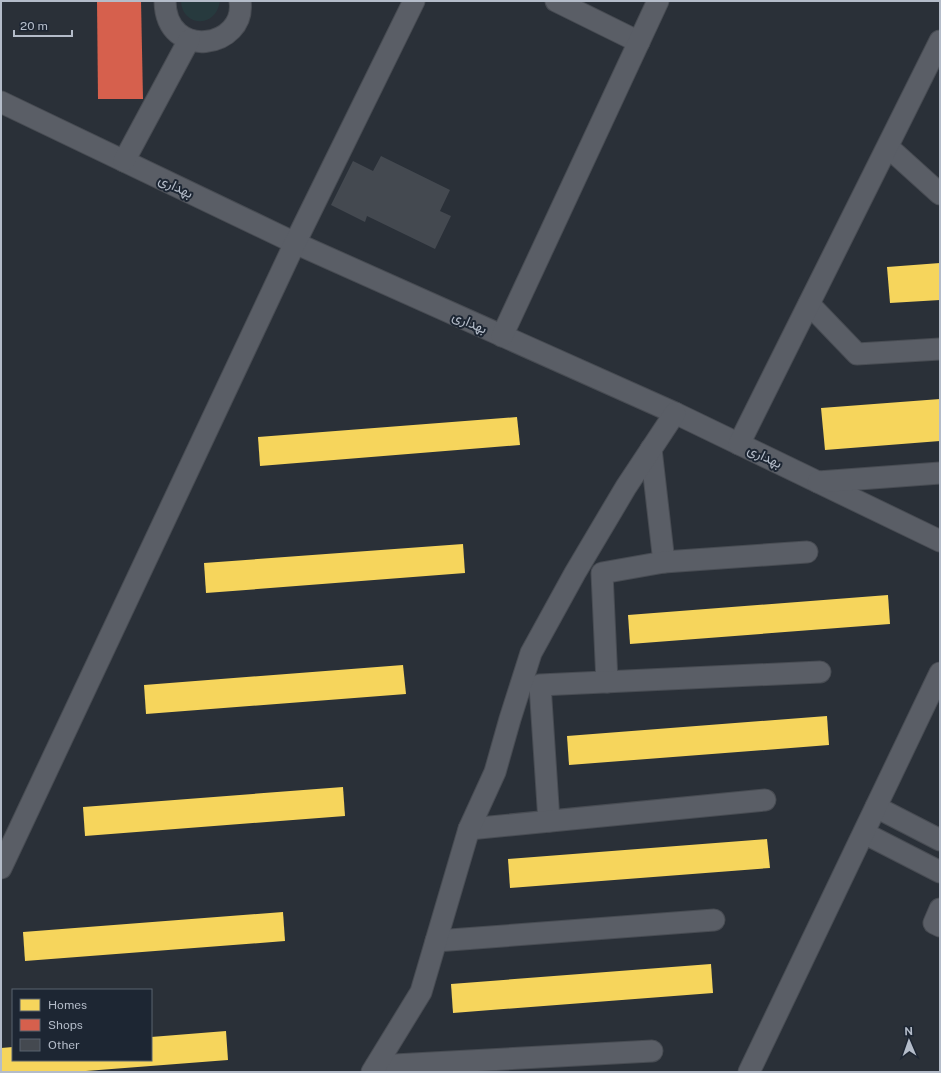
<svg xmlns="http://www.w3.org/2000/svg" width="941" height="1073" viewBox="0 0 941 1073" font-family="'Public Sans',Vazirmatn,sans-serif">
	<style>
		.green { fill: #273a3e }
		.homes { fill: #f6d55c }
		.shops { fill: #d6604d }
		.building { fill: #444950 }
		.lines { fill: none; stroke-linecap: round; stroke-linejoin: round }
		.minor-casing { stroke: #484c53; stroke-width: 23 }
		.minor { stroke: #5a5e66; stroke-width: 21 }
		.labels { text-anchor: middle; stroke-width: 4; stroke-linejoin: round; paint-order: stroke }
		.street-label { font-size: 14px; fill: #b4bcc9; stroke: #1d2633 }
	</style>
	<rect width="100%" height="100%" fill="#2a3038"/>
	<path class="green" d="M181,1H220C216,29 182,27 181,1Z"/>
	<g class="homes">
		<path d="M940,263V300L890,303L887,267Z"/>
		<path d="M940,399V441L825,450L821,408Z"/>
		<path d="M517,417L520,445L260,466L258,437Z"/>
		<path d="M463,544L465,573L206,593L204,563Z"/>
		<path d="M888,595L890,624L630,644L628,615Z"/>
		<path d="M403,665L406,694L146,714L144,685Z"/>
		<path d="M827,716L829,745L569,765L567,736Z"/>
		<path d="M343,787L345,816L85,836L83,807Z"/>
		<path d="M767,839L770,868L510,888L508,859Z"/>
		<path d="M283,912L285,941L25,961L23,932Z"/>
		<path d="M711,964L713,993L453,1013L451,984Z"/>
		<path d="M226,1031L228,1060L73,1072H1V1048L13,1047V1060H151V1037Z"/>
	</g>
	<path class="shops" d="M97,1H141L143,99H98Z"/>
	<path class="building" d="M381,156L450,190L440,211L451,216L435,249L367,216L365,222L331,205L353,161L373,171Z"/>
	<g class="lines">
		<defs>
			<g id="minor">
				<path d="M165,1C166,62 247,48 240,1"/>
				<path d="M556,1L639,42"/>
				<path d="M1,102L295,243L675,413L940,541"/>
				<path d="M888,147L940,194"/>
				<path d="M124,161L189,40"/>
				<path d="M809,304L857,354L940,349"/>
				<path d="M502,336L658,1"/>
				<path d="M739,444L940,41"/>
				<path d="M651,449L664,562"/>
				<path d="M818,482L940,473"/>
				<path d="M607,682L602,573L664,562L807,552"/>
				<path d="M876,807L940,840"/>
				<path d="M549,821L540,685L820,672"/>
				<path d="M469,829L765,800"/>
				<path d="M864,833L940,872"/>
				<path d="M1,868L295,243L414,1"/>
				<path d="M940,909L934,923L940,926"/>
				<path d="M436,941L714,920"/>
				<path d="M376,1066L652,1051"/>
				<path d="M372,1072L421,992L469,829L495,772L510,719L531,653L575,573L626,487L675,413"/>
				<path d="M749,1072L940,673"/>
			</g>
		</defs>
		<use href="#minor" class="minor-casing"/>
		<use href="#minor" class="minor"/>
	</g>
	<g class="labels">
		<g class="street-label">
			<text transform="translate(176 186) rotate(26)" y="5">بهداری</text>
			<text transform="translate(470 322) rotate(24)" y="5">بهداری</text>
			<text transform="translate(765 456) rotate(26)" y="5">بهداری</text>
		</g>
	</g>
	<rect width="941" height="1073" fill="none" stroke="#b4bcc9" stroke-width="4"/>
	<rect x="12" y="989" width="140" height="72" fill="#1d2633" stroke="#59626f"/>
	<rect x="20" y="999" width="20" height="12" fill="#f6d55c" stroke="#59626f"/>
	<text x="48" y="1009" font-size="12" fill="#b4bcc9">Homes</text>
	<rect x="20" y="1019" width="20" height="12" fill="#d6604d" stroke="#59626f"/>
	<text x="48" y="1029" font-size="12" fill="#b4bcc9">Shops</text>
	<rect x="20" y="1039" width="20" height="12" fill="#444950" stroke="#59626f"/>
	<text x="48" y="1049" font-size="12" fill="#b4bcc9">Other</text>
	<g transform="translate(909 1041) rotate(358)" stroke="#1d2633" stroke-width="3" paint-order="stroke">
	<path d="M0-3L7 15L0 10L-7 15Z" fill="#b4bcc9"/>
	<text y="-6" font-size="11" font-weight="bold" text-anchor="middle" fill="#b4bcc9">N</text>
	</g>
	<path d="M14 30v6h58v-6" fill="none" stroke="#b4bcc9" stroke-width="2"/>
	<text x="20" y="30" font-size="12" fill="#b4bcc9" stroke="#1d2633" stroke-width="3" paint-order="stroke">20 m</text>
</svg>
